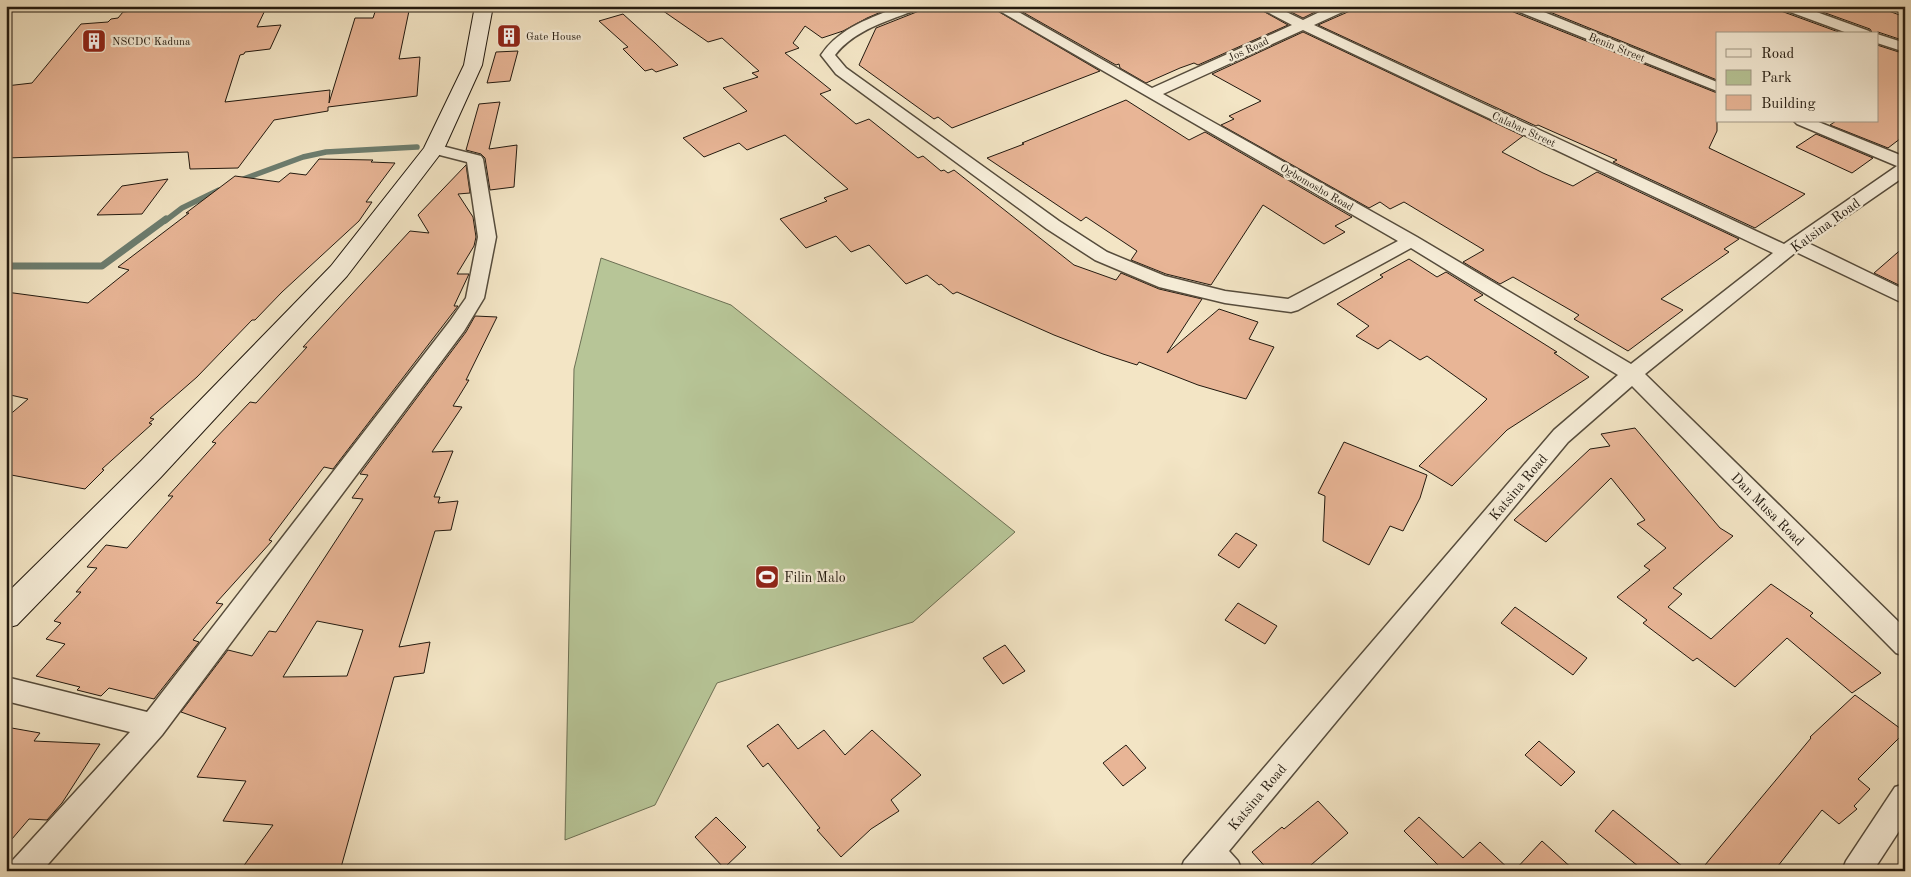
<svg xmlns="http://www.w3.org/2000/svg" width="1911" height="877" viewBox="0 0 1911 877" font-family="'Old Standard TT',serif">
	<style>
		.green { fill: #b7c597; stroke: #6c6f53 }
		.lines { fill: none; stroke-linecap: round; stroke-linejoin: round }
		.stream-far1 { stroke: #6c7d6f; stroke-width: 5.5 }
		.stream { stroke: #6c7d6f; stroke-width: 7 }
		.building { fill: #e8b596; stroke: #22190f; fill-rule: evenodd }
		.street-casing { stroke: #564c3c; stroke-width: 3 }
		.secondary-casing { stroke: #22190f; stroke-width: 2 }
		.street { fill: #f7eed9; fill-rule: evenodd }
		.secondary { fill: #f7eed9; fill-rule: evenodd }
		.labels { text-anchor: middle; stroke-width: 4.5; stroke-linejoin: round; paint-order: stroke }
		.far-poi-label { font-size: 11px; fill: #22190f; stroke: #f7eed9; text-anchor: start }
		.far-street-label { font-size: 11px; fill: #22190f; stroke: #f7eed9 }
		.street-label { font-size: 14px; fill: #22190f; stroke: #f7eed9 }
		.poi-label { font-size: 14px; fill: #22190f; stroke: #f7eed9; text-anchor: start }
	</style>
	<rect width="100%" height="100%" fill="#f3e5c5"/>
	<filter id="stains"><feTurbulence type="fractalNoise" baseFrequency=".004" numOctaves="4"/><feColorMatrix values="0 0 0 0 .2 0 0 0 0 .09 0 0 0 0 .02 0 0 0 .5 -.17"/></filter>
	<radialGradient id="worn" r=".72"><stop offset=".6" stop-color="#630" stop-opacity="0"/><stop offset="1" stop-color="#630" stop-opacity=".3"/></radialGradient>
	<path class="green" d="M601,258L731,305L1015,532L913,622L717,683L655,805L565,840L574,369Z"/>
	<g class="lines">
		<g class="stream-far1">
			<path d="M238,181L303,157L326,152L417,147"/>
			<path d="M165,221L182,208L219,190"/>
		</g>
		<path class="stream" d="M6,266H102L166,219"/>
	</g>
	<g class="building">
		<path d="M183,6H267L257,27L281,25L270,49L245,52L244,54L240,55L225,102L330,90L329,103L355,18H373L377,6H410L399,59L420,57L417,96L328,107V111L274,120L238,168L190,169L188,152L6,158V86L32,83L81,24L108,22L111,19L118,18L123,12Z"/>
		<path d="M656,6H895L867,18L843,31L822,38L805,26L793,43L799,48L785,53L831,90L820,94L856,124L869,119L918,158L923,156L941,171L944,170L948,173L954,170L1074,265L1116,280L1121,273L1159,289L1202,299L1167,353L1219,309L1258,322L1249,339L1274,347L1246,399L1198,385L1139,362L1137,365L1103,354L1054,335L957,292L953,294L941,284L939,285L927,275L906,284L869,245L851,252L836,236L806,248L780,219L827,201L824,198L848,189L785,135L747,150L739,143L704,157L683,138L747,111L723,88L758,77L752,73L759,71L722,38L708,42Z"/>
		<path d="M922,6H989L1100,71L952,128L938,117L934,119L859,65L876,28L919,11Z"/>
		<path d="M1012,6H1254L1288,25L1198,65L1194,63L1180,68L1146,83L1120,68L1119,64L1116,65Z"/>
		<path d="M1279,6H1327L1303,18Z"/>
		<path d="M1353,6H1508L1511,11L1717,93V131L1709,148L1805,194L1755,228L1613,162L1617,160L1538,125L1536,126L1318,25L1350,11Z"/>
		<path d="M1535,6H1778L1781,11L1844,34H1717V80Z"/>
		<path d="M1806,6H1875L1905,17V41L1878,32L1873,34L1870,29Z"/>
		<path d="M623,14L655,43L678,65L656,72L652,69L645,71L623,49L628,47L599,21Z"/>
		<path d="M1303,32L1523,136L1502,152L1543,173L1573,186L1597,172L1739,239L1724,249L1729,252L1661,299L1683,310L1628,351L1574,319L1579,315L1513,277L1500,284L1463,262L1484,250L1404,202L1390,209L1380,202L1369,208L1221,125L1234,119L1229,116L1261,101L1212,74Z"/>
		<path d="M1877,45L1905,54V135L1888,148L1830,125L1836,121H1877Z"/>
		<path d="M518,51L510,81L487,83L496,52Z"/>
		<path d="M1126,100L1189,140L1205,132L1352,217L1335,226L1345,232L1324,244L1263,205L1211,285L1166,274L1131,260L1137,251L1086,217L1081,221L987,158L1024,144L1022,143Z"/>
		<path d="M500,102L489,149L517,145L514,187L490,190L485,158L481,154L466,150L479,104Z"/>
		<path d="M1816,134L1873,158L1852,173L1796,147Z"/>
		<path d="M319,159L373,160L371,162L395,163L366,202H372L359,221L282,292L255,320H252L197,377L150,418L154,419L149,423L152,424L102,469L104,470L85,489L6,474V418L28,399L6,394V292L88,303L129,270L118,267L189,213H186L235,176L279,182L290,173L306,175Z"/>
		<path d="M466,165L470,193L458,194L473,217L476,237L474,246L457,274H469L454,306H458L333,469L324,467L269,540L272,541L216,603L223,604L193,640L199,642L154,699L109,688L101,696L77,690L80,687L36,676L65,644L46,639L61,623L54,621L81,592H76L97,568L87,567L106,545L127,548L173,496H168L216,443L212,442L250,402L256,403L307,347H303L410,231L429,233L418,215Z"/>
		<path d="M168,179L142,214L97,215L122,186Z"/>
		<path d="M1905,246V288L1874,273Z"/>
		<path d="M1409,259L1437,277L1446,272L1483,295L1474,300L1557,352L1554,353L1589,377L1507,430L1452,486L1419,466L1487,399L1427,356L1420,360L1390,340L1378,349L1356,336L1369,326L1337,304L1383,277L1380,275Z"/>
		<path d="M475,316L497,317L466,380H469L453,406L462,407L432,452L453,451L434,497H440L438,503L458,501L451,530L435,531L399,647L430,642L424,673L394,677L340,871H240L273,825L223,821L246,781L197,777L226,728L181,712L228,650L252,656L269,631L276,632L363,499L352,498L368,475L360,474L466,332ZM317,621L363,630L347,676L283,677Z"/>
		<path d="M1635,428L1720,528L1733,536L1673,588L1682,594L1668,607L1711,639L1771,584L1813,613L1810,616L1881,673L1852,693L1787,638L1735,687L1697,658L1693,661L1643,623L1647,620L1617,597L1650,570L1644,566L1666,548L1637,524L1645,520L1611,478L1546,542L1514,520L1590,449L1610,446L1601,434Z"/>
		<path d="M1344,442L1427,475L1420,498L1403,531L1390,526L1369,565L1323,541L1325,496L1318,493Z"/>
		<path d="M1236,533L1257,545L1239,568L1218,555Z"/>
		<path d="M1238,603L1277,626L1265,644L1225,620Z"/>
		<path d="M1515,607L1587,658L1573,675L1501,623Z"/>
		<path d="M1005,645L1025,671L1003,684L983,658Z"/>
		<path d="M1855,695L1905,732L1858,779L1870,789L1854,806L1857,809L1839,824L1822,810L1774,871H1700L1811,738L1810,737Z"/>
		<path d="M778,724L798,749L824,730L845,755L872,730L921,775L891,800L899,811L871,829L841,857L817,830L820,828L768,763L763,767L747,746Z"/>
		<path d="M6,727L40,733L34,741L100,744L62,803L47,820L29,819L6,846Z"/>
		<path d="M1539,741L1575,772L1561,786L1525,755Z"/>
		<path d="M1126,745L1146,768L1123,786L1103,763Z"/>
		<path d="M1318,801L1348,833L1304,871H1269L1252,852L1282,827L1284,829Z"/>
		<path d="M1613,810L1688,871H1644L1595,831Z"/>
		<path d="M716,817L746,847L724,868L695,837Z"/>
		<path d="M1419,817L1463,858L1480,842L1511,871H1444L1404,831Z"/>
		<path d="M1542,841L1575,871H1514Z"/>
	</g>
	<g class="lines">
		<defs>
			<g id="street">
				<path d="M901,6H920L918,9C889,21 855,29 835,55L846,68L1059,221L1107,252L1165,276L1225,291L1288,299L1398,241L991,6H1008L1152,88L1292,25L1256,6H1274L1303,20L1332,6H1351L1349,9L1314,25L1784,244L1897,166L1797,124L1794,121H1816L1905,157V176L1808,243L1905,290V304L1796,252L1645,374L1905,628V656L1896,653L1632,386L1568,442L1229,851L1238,861L1242,871H1180L1184,861L1554,430L1618,375L1411,248L1298,310L1291,312L1225,303L1159,287L1095,260L1047,229L836,74L821,55C840,27 871,18 901,6ZM1303,30L1773,253L1631,364L1417,237L1163,94Z"/>
				<path d="M1510,6H1529L1717,82V91L1512,9Z"/>
				<path d="M1780,6H1800L1869,31L1871,34H1850L1782,9Z"/>
				<path d="M1877,34L1905,43V52L1877,43Z"/>
				<path d="M434,144L481,156L483,159L496,237L484,298L464,331L162,735L42,871H8L12,861L130,732L6,701V677L147,712L450,321L466,298L478,237L467,162L428,152L426,149L428,146Z"/>
				<path d="M1905,784V822L1873,871H1842L1846,861L1895,787Z"/>
			</g>
			<path id="secondary" d="M475,6H493L482,65L444,149L347,276L161,477L17,625L6,628V594L141,461L331,266L424,148L464,65Z"/>
		</defs>
		<use href="#street" class="street-casing"/>
		<use href="#secondary" class="secondary-casing"/>
		<use href="#street" class="street"/>
		<use href="#secondary" class="secondary"/>
	</g>
	<defs>
		<symbol id="building-square" viewBox="-11 -11 22 22"><rect x="-9" y="-9" width="18" height="18" rx="4" fill="#8f2418" stroke="#f7eed9"/><path d="M-4-6H4V6H1V3H-1V6H-4ZM-2.5-4.3h1.7v1.8h-1.7ZM.8-4.3h1.7v1.8H.8ZM-2.5-1h1.7V.8h-1.7ZM.8-1h1.7V.8H.8Z" fill="#fff"/></symbol>
		<symbol id="stadium-square" viewBox="-11 -11 22 22"><rect x="-9" y="-9" width="18" height="18" rx="4" fill="#8f2418" stroke="#f7eed9"/><path d="M0-5a6.5 5 0 1 0 0 10a6.5 5 0 1 0 0-10ZM-3.5-1.8h7v3.6h-7Z" fill="#fff"/></symbol>
	</defs>
	<g fill-rule="evenodd">
		<use href="#building-square" x="495" y="22" width="28" height="28"/>
		<use href="#building-square" x="80" y="27" width="28" height="28"/>
		<use href="#stadium-square" x="753" y="563" width="28" height="28"/>
	</g>
	<g class="labels">
		<g class="far-poi-label">
			<text x="526" y="40">Gate House</text>
			<text x="112" y="45">NSCDC Kaduna</text>
		</g>
		<g class="far-street-label">
			<text transform="translate(1617 47) rotate(22)" y="4">Benin Street</text>
			<text transform="translate(1248 49) rotate(-25)" y="4">Jos Road</text>
			<text transform="translate(1524 129) rotate(25)" y="4">Calabar Street</text>
			<text transform="translate(1317 187) rotate(30)" y="4">Ogbomosho Road</text>
		</g>
		<g class="street-label">
			<text transform="translate(1825 225) rotate(-36)" y="5">Katsina Road</text>
			<text transform="translate(1518 487) rotate(-50)" y="5">Katsina Road</text>
			<text transform="translate(1768 509) rotate(45)" y="5">Dan Musa Road</text>
			<text transform="translate(1257 797) rotate(-50)" y="5">Katsina Road</text>
		</g>
		<g class="poi-label">
			<text x="784" y="582">Filin Malo</text>
		</g>
	</g>
	<rect width="1911" height="877" fill="none" stroke="#f3e5c5" stroke-width="25"/>
	<rect x="8" y="8" width="1896" height="862" fill="none" stroke="#22190f" stroke-width="2.5"/>
	<rect x="12" y="12" width="1886" height="852" fill="none" stroke="#22190f"/>
	<rect x="1716" y="32" width="162" height="90" fill="#f7eed9" stroke="#a29988"/>
	<rect x="1726" y="49" width="25" height="8" fill="#f7eed9" stroke="#a29988"/>
	<text x="1761" y="58" font-size="15" fill="#22190f">Road</text>
	<rect x="1726" y="70" width="25" height="15" fill="#b7c597" stroke="#a29988"/>
	<text x="1761" y="82" font-size="15" fill="#22190f">Park</text>
	<rect x="1726" y="95" width="25" height="15" fill="#e8b596" stroke="#a29988"/>
	<text x="1761" y="108" font-size="15" fill="#22190f">Building</text>
	<rect width="100%" height="100%" filter="url(#stains)"/>
	<rect width="100%" height="100%" fill="url(#worn)"/>
</svg>
